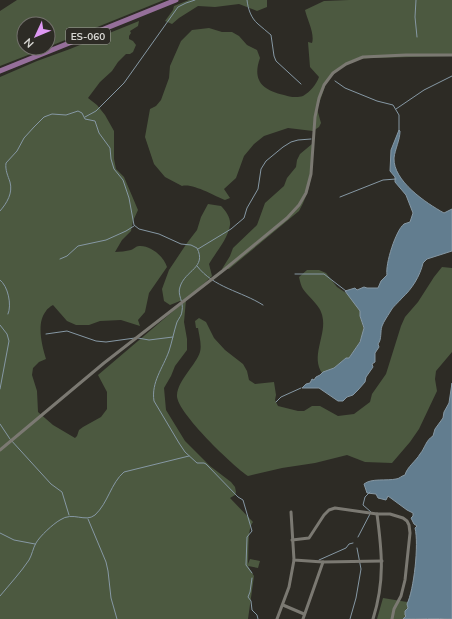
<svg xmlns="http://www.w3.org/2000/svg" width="452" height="619" viewBox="0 0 452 619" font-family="Mulish,sans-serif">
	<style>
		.green { fill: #4c5940 }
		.water { fill: #627d8f; stroke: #8698a4 }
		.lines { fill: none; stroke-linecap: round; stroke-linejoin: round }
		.stream { stroke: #8698a4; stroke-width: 1 }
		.street { stroke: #7b7972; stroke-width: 3 }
		.primary { stroke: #956f9a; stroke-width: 5 }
		.labels { text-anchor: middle; stroke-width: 3; stroke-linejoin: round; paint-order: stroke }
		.shield { fill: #2d2b25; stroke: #a5a4a0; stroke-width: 1 }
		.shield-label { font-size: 10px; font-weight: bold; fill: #d9d8d4 }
	</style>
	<rect width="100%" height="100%" fill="#2d2b25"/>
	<g class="green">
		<path d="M17,0H164L48,47V24H24V48H46L0,66V11Z"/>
		<path d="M189,0H267V7L257,11L239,4L215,7L198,6L179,18L172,24L165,21L173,10L174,6Z"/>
		<path d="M349,0H452V56L371,58L359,59L350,61L335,73L327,81L317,109L321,123L319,127L313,131L288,128L264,136L254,144L244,156L236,178L224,189L230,198L225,200C214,196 193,183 182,186L165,177L154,164L145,137L150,109L156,106L161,100L169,78L170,66L181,41L192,30L209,28L222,32H232L239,36L247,45L257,50L260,58C252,80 262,90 284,95C289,97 297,98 303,96C310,92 316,85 319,77L310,67L308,42L312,43C315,34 307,19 305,10L324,1Z"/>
		<path d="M139,21L138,26L130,31L131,33L129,36V39L133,41L136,45L133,52L130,54H126L118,62L112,71L100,82L88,98L97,105L105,115L114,131V159L116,169L124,177L138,210L133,221L131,231L122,240L115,252C120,252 126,251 131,250C134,249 136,246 139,246C151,245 164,257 167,267L149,293L145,312L138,320L140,326L121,320L100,321L89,325H76L67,321L53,305C51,306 47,309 46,311C36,323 42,346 46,359L39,362L33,368L32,375L37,391L38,412L53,425L75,438L77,436L79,430L83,427L101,417L107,409V392L98,375L185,301H180L170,305L164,301L162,289L169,270L187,243L197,230L201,217L208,204L221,206C226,211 231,218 230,225C228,239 216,252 209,264L212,276L186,300L184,322L187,339V350L175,366L171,376L164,388L166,410L185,441L210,466L231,482L235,487L236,492L235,495L230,498L253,522C247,529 249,554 248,564L250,559L260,561L258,568L248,566L254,576L248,619H0V77L37,61L70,49Z"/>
		<path d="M312,144C313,170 312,188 299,211L229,269H222L230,256L233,248L257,225L265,203L284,186L287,178L296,167L297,160L300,154Z"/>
		<path d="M442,267L452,268V352L436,371L435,379L437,391L419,429L410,442L392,463L365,462L347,455L315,463L282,468L248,476C234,467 175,411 177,395C178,380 196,365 200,352C202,345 199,335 198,328H196L195,321L199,318L206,322L214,338L225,350L243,364L247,371L249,380L255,384L274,382L276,395L275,400L278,406L298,411H304L312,406H320L338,416L354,414L370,402L372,394L386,374L401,326L405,317L418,302L434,277Z"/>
		<path d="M307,270H319L326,273L337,287L349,295L360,311V316L364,330L359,343L354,351L350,356V358H346L334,368L322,373C311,357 325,337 323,320C322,306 311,300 303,289C301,286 300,281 299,277Z"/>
		<path d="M383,598L407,602L408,607L405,611L406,616L403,619H377Z"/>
	</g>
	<g class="water">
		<path d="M399,130L400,131C400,140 395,149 394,158C393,181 426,203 444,213L452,209V251L427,259L423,263C420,276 412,289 402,298C398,303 393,306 390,312C387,317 384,321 382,326C380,332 382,339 378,344L379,347L375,353V362L372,364L373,367L366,377L365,382L358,390L353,395L347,397L343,401H338L319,388H302L306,384L310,383L312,379L314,380L316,377L320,375L323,372L334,368L346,358H349L360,342L364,328L360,316V311L345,291L355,288L357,290L364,287L367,288H378L381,281L387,275C385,264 396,230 404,224C406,223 408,223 410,222L413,213L406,195L395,182V177L390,171L391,150Z"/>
		<path d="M452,383V619C436,618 419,619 403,619L406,616L405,615V611L408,608L407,604C414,590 419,544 415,528L417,526L414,524L411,518L413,516V513L407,510L388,496L386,500L378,498L376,494L367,493L364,484C371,478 387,481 396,479C399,479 401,476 405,475C407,467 416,461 420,454C425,448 426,440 433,436L435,429L443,418L444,412L449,403Z"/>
	</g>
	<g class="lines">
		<g class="stream">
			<path d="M247,0C248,9 251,18 258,24C262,28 267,31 271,35L274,56L276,61L301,84"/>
			<path d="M416,0L415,17L417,37"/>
			<path d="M335,81L345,88L377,101L393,105L399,115V131"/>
			<path d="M396,109L424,90L452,76"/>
			<path d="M85,117L96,111L124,83L178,7L186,3L195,0"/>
			<path d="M340,197L383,180L396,179"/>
			<path d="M0,211C7,203 13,193 10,182C8,176 5,170 6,163L17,151L24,138L34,127L44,117L52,114L66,115L78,111L82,113L85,119L95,121L99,133L110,148L111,159L114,169L123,180L129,198L134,225L139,229L159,234L181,244L191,245L197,248C207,268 185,270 180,287C177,295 184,302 182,311C182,315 179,318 177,322C174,331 172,342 169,351C163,368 151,382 154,401L179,443L185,452L197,463H204L206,464L238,497L243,500L252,531L247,537L246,565L252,573"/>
			<path d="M198,249L231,229L244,218L247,208L258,189L261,169L266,161L283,147L291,142L298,140L311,139"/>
			<path d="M60,259L67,256L78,246L106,240L126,231L134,226"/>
			<path d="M197,266C214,288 241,291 263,305"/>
			<path d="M295,274H324L346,291"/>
			<path d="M0,280C8,286 12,305 8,314"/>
			<path d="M46,334L67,331L96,341L106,342L135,338"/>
			<path d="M138,338L149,340L173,337"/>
			<path d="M0,389L9,341L7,334L0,325"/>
			<path d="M276,402L281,397L301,388"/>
			<path d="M0,424L10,439L51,484L62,492L69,515"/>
			<path d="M88,519L106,562L108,571L111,598L117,619"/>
			<path d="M0,533L14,540L35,544"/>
			<path d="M358,537L371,512L363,505L365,497L370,492"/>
			<path d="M319,560L346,548L349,544L353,543"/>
			<path d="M252,578L250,592L248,597L251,601L252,610L257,615L258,619"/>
			<path d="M0,596C10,584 21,572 29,560C32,555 33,548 36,543C40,536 53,524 60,520C73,511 85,523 95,515C108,503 111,483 124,472L189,456"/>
			<path d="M350,619L356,598L361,569L357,548"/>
		</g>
		<g class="street">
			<path d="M0,450L104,363L225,269L287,218L299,205L306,193L311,174L315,117L319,98L324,85L333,73L346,64L363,57L406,55H452"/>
			<path d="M291,512L294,560L323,562L382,561"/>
			<path d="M292,540L309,538L324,515L329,510L335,508L377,514H390L403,518L407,521L409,525L410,533L405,580L401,596L394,609L392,619"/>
			<path d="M283,605L304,614"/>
			<path d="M277,619L289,587L294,560"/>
			<path d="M303,619L323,562"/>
			<path d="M373,619C385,581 382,552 377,514"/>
		</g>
		<path class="primary" d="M0,71L176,0"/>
	</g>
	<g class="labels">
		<rect class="shield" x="66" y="28" width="44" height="16" rx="3"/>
		<g class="shield-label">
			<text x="88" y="40">ES-060</text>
		</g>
	</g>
	<g transform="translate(36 36) rotate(226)"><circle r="19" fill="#2d2b25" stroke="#72706b"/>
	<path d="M0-3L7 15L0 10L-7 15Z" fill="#de98f2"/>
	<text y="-6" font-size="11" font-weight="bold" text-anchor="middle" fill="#d9d8d4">N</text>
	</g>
</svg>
